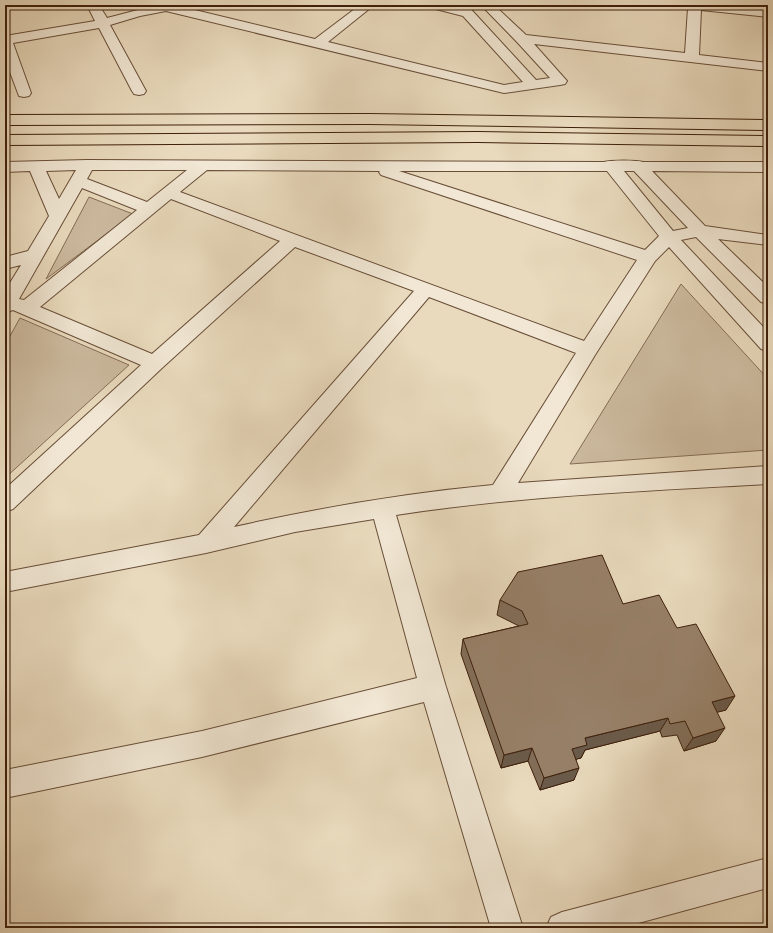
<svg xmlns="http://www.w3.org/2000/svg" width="773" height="933" viewBox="0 0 773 933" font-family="'Libre Caslon Text',serif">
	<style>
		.green { fill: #ccba9f; stroke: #856c55 }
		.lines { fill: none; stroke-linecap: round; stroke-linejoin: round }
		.minor-casing { stroke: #694e38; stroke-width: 2 }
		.major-casing { stroke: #3e1f0b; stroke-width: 2 }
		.minor { fill: #f1e7d4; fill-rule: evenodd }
		.major { fill: #e9dabd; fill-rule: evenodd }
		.wall { fill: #826e59; stroke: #3e1f0b }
		.shaded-wall { fill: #6a5a49; stroke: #3e1f0b }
		.building { fill: #978068; stroke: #3e1f0b }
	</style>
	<rect width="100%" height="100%" fill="#e9dabd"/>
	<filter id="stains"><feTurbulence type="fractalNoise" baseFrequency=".005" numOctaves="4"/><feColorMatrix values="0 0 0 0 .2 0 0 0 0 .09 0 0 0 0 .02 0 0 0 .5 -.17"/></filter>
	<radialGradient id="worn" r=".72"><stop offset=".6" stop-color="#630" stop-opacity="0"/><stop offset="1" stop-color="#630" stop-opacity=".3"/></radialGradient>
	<g class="green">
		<path d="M89,197L133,214L46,279Z"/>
		<path d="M681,284L768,379V450L570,464Z"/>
		<path d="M20,318L129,365L5,478V345Z"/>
	</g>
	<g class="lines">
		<defs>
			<g id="minor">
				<path d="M87,5H99L107,18L157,5H174L315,39L360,5H374L328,42L504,85L523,82L463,16L432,8L431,5H467L536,80L550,78L517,42L481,5H494L526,35L685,53L688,8L686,5H729L768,9V17L701,10L699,55L768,63V71L534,44L567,81L565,84L560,85L504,93L166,11L140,16L110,25L146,91L144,94L139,95L134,94L132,91L99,28L13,43L31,93L29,96L24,97L19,96L5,59V36L95,21Z"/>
				<path d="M87,160L604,162C609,160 638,160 643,162H768V172L652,171L705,226L768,235V245L718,239L768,287V304L761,302L696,237L681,240L768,332V351L761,349L669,247L655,261L595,355L518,483L768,466V484C644,491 519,496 396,515L446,687L523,928H491L424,702L202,757L5,798V770L202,731L417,678L374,519L295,532L206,553L5,592V572L199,535L414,291L295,247L162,368L13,509L5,512V489L141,365L13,310L5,313V291L21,265L5,269V257L28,251L49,216L30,171L5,172V162ZM76,170L59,199L46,171ZM92,170H187L147,202L87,179ZM207,170L380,171L379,172L381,175L637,260L584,341L180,192ZM399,171H607L659,236L645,250ZM624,171H634L688,228L673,231ZM82,188L137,210L24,300L19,299ZM171,199L280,241L152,354L40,307ZM429,297L576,353L493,485C406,493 319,508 234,527Z"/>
				<path d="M768,858V888L620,928H546L551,917L562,912Z"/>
			</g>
			<g id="major">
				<path d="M369,114L768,120V130L369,124L5,125V115Z"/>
				<path d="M478,132L768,136V146L478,142L5,145V135Z"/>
			</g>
		</defs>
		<use href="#minor" class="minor-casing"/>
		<use href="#major" class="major-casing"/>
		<use href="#minor" class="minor"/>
		<use href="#major" class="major"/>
	</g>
	<path class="wall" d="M500,600L623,604L677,628L726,710L717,712L716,741L684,751L677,735L662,737L660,731L585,750L581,758L576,759L574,780L540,790L528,761L501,768L461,654L463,639L519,626L497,615Z"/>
	<g class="shaded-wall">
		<path d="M735,696L726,710L703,716L712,702Z"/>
		<path d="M668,718L660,731L585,750L581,758L566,762L572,749L585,738Z"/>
		<path d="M725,728L716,741L684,751L693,738Z"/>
		<path d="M532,748L528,761L501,768L504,755Z"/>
		<path d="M579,768L574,780L540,790L544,778Z"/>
	</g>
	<path class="building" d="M602,555L623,604L659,595L677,628L696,624L735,696L712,702L725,728L693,738L685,721L670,724L668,718L585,738L587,745L572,749L579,768L544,778L532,748L504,755L463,639L528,624L522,611L500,600L518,572Z"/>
	<rect width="773" height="933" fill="none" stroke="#e9dabd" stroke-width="20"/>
	<rect x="6" y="6" width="761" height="921" fill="none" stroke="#3e1f0b" stroke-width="2"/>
	<rect x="10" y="10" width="753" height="913" fill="none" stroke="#3e1f0b"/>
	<rect width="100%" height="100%" filter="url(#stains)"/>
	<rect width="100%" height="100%" fill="url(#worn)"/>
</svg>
